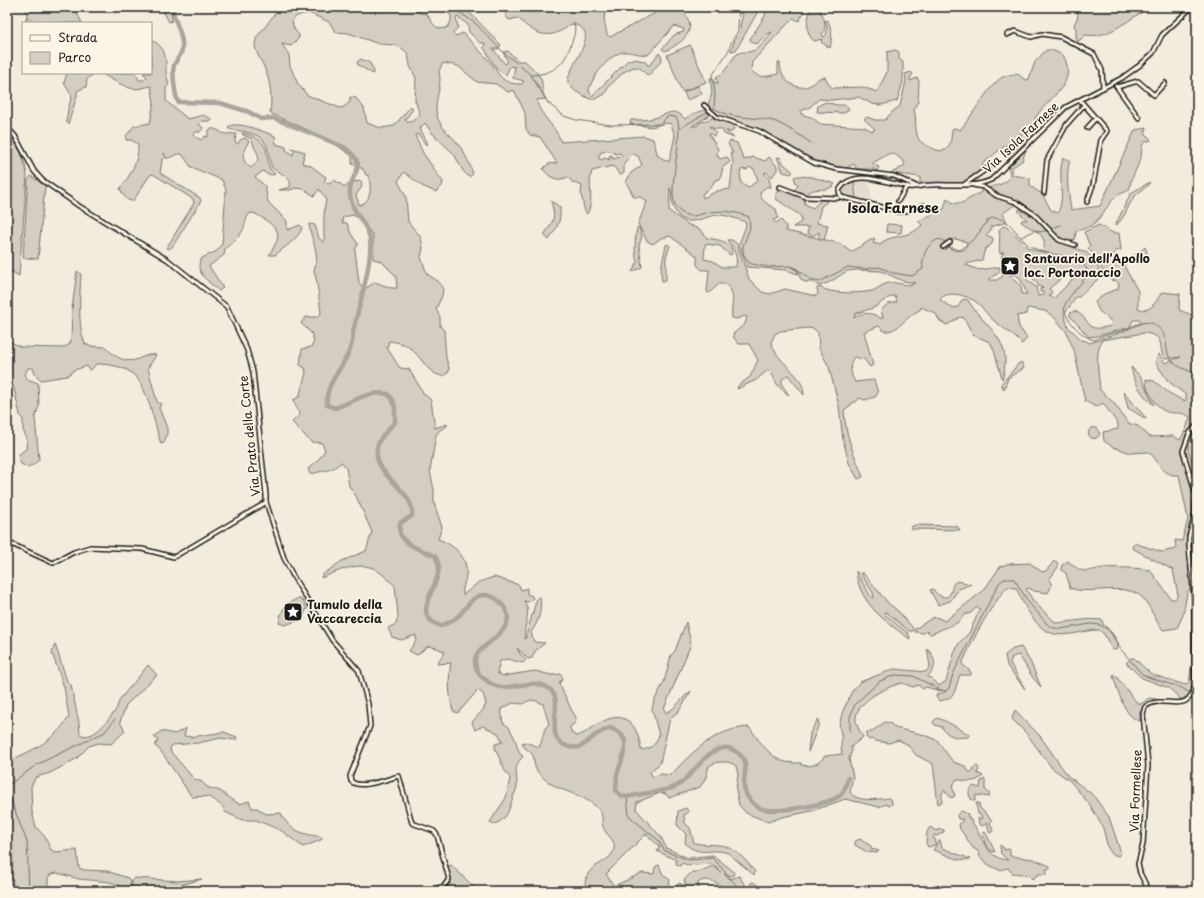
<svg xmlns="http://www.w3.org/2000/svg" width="1204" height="898" viewBox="0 0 1204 898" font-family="'Playpen Sans',sans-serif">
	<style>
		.built { fill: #e3ddcf }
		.green { fill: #d3cec1; stroke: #78756e; fill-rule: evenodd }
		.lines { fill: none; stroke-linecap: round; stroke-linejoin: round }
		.stream { stroke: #716e68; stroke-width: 1 }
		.river { stroke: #aaa59b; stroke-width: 4.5 }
		.minor-casing { stroke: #1c1c1c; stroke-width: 6 }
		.minor { stroke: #fcf5e5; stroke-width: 3 }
		.labels { text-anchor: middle; stroke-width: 3.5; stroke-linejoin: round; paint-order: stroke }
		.street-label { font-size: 12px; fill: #1c1c1c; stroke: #fcf5e5 }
		.poi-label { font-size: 12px; font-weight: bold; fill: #1c1c1c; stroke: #fcf5e5; text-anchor: start }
		.quarter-label { font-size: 14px; font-weight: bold; fill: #1c1c1c; stroke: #fcf5e5 }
	</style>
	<rect width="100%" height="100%" fill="#f3ecdd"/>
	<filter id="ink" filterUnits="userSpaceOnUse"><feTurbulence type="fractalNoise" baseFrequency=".025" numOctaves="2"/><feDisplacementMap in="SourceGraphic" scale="8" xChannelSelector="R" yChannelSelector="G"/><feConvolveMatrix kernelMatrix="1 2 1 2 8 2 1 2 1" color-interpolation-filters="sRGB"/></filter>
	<g filter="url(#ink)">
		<path class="built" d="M854,180L870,181L872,203L856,200Z"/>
		<g class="green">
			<path d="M25,7H74L82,23H36L28,18L25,23L27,15Z"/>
			<path d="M161,7H171L172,21L169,22Z"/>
			<path d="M283,7H362L378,10L392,7H411L420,13L427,14C433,24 436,32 448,27L451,21V15L437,7H460L471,14L501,45L498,49H493L505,64L508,62L503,52L508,51L518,61H525C531,67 542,75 542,84C543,91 542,93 546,99L537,100C537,112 558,129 561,142L644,136L653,139L658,156L669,162L675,136L671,124L665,123L652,127L630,124L631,120C639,120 647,120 654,118C667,115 674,106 685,119L692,114L707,109L709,112L708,116L692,126H697L699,123L715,117L733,124L734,128L732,132L726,131L734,138L724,134L722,129H715L709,126L716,132L714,136L710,133L709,134L718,149L717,154L720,159L727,157L730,162L723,167L720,179L715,180L711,187L702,194L703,198L717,191L730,189L733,161L730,153H733L728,144L730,141L737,143L744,160L753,157L765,161L769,157L777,166V170L772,177L766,172L764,173L769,179L771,187H766L760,192C760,201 769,205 776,209L778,218L773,220L776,223L781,220L786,226V231L839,243L851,252L874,238L875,239L873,243L881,245L882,242C895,234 911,238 922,225L918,221L944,209L947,198L953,203H962L981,192L982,188L1015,205L1003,213L1007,222L990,227L991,230L986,235L993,238L992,244L985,249L982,260L966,264V265L979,270L1000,267V272L990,278V280H997L1003,276V272L1010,266L1017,265L1015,263C1009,262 1004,262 1001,257L1004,252L1000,254C998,245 1001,239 999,230L1003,226C1015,229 1018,240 1027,247C1031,250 1038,251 1043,252C1049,234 1034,231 1021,222L1022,220H1027L1019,212V209L1037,219L1059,241L1087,253L1097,262L1100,274L1097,280L1079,297H1075L1073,302L1064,314L1068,327L1083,341L1084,340L1090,343L1122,332L1142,323L1139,320H1133L1129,328C1115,330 1104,336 1089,337L1070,316V313L1075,311C1095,322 1082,333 1111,326L1112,322L1099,311L1095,302L1104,294L1118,289L1119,284L1115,280L1112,281L1108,275L1103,272L1098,259L1088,248L1090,246L1084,232L1099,225L1113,233H1119L1121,250L1115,251L1114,256L1112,257L1120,261L1137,254L1145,247L1148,255L1127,263L1124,266L1138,291V308C1151,315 1157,299 1162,292L1180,294L1179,310L1197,317V423C1172,453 1186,461 1194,495L1197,496V505L1195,506C1197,516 1200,529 1191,538L1196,544V550L1188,553L1191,587L1187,593L1183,615L1177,628L1163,630C1155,621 1151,607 1143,598C1126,581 1089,596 1070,588L1066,573L1061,570L1062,565L1068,561C1083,575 1086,571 1103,568C1112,567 1141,568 1150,570L1171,599H1175L1178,595L1173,570L1132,548L1134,543L1162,552L1176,549L1175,540L1182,541L1188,519L1179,475H1172L1164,471L1152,455L1148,452L1131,453L1113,447L1104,441L1103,432L1118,429V424L1103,403L1096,407L1085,401L1074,350L1066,331L1054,317L1045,311L1027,308L1026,314L1017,316L1019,327L1027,338L1022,344C1013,334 1003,328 993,320C986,314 981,304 973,300C965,295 945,290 940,300L952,308L958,307L963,299L968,300C980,322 1007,336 1005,363C1004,368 1005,374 1002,379L994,350L990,342L973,335L964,318L960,317L947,325L940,321L935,313L921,307L920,310C907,315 898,333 884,331L879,326L864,332L873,365L870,367L864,359L854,357C848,364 851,375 855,382L874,380L878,393L875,397L865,400L859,398L857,401L852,403L851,405L844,410C845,436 854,453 863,477L858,479L849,463L843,440L839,406L829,367L819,348L818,333L814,329L808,328L780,331L775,334L771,342C777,364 804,373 804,395L788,375L782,379V385L789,395C785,392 780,389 777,384C774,379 773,374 768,370L756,380L737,389L738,386L750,377L758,360L749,344H739L734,338L733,334L745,324L747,317L744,316L737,319L732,318C730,305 737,298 727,284H719L709,293L707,292L709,270H702L697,265V256L670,236L661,238L653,244L647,241L638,224L647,201L640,197H634L626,182L631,173L642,165L638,156L633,154L624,163V173L620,175L613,166L592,171C587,183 595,201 587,214L585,212L581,194L582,186L572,182L568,177C557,182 550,178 543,169L548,164L557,163L540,137L530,135L526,129L525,113L514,90L508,92L496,84L477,82L458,66L443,63L439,71C443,87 433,101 437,116C440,126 447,132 454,139C463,149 469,161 473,174L469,177L463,171L454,154L432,133L425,123L420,128L428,144L426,145L418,134L415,135L423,153L443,182L442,186L436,192L422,186L404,172L398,181L406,197L408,222L421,237L423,248L421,257L427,274L439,282L443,289L442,296L436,309L440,317V326L444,330L446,358L449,368V372L443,376C428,375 421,356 410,348C404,343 396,342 389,341L387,348L400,368L409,369L424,394L431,400L435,428L447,424V426L440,430L436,435L430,471L434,490V503L442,527L438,539C454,545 469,557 466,576C465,582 462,589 463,595L479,582L494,577L519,585L521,590L527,588V594L532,596L533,599L528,602L524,601C533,613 522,627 525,639L537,598L540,597C542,609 539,622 531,632L534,642L545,643L535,651L532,658L528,659L517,648L520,654L526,660L523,663L507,659L500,661L497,673L503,676L535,671L551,675L561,674L563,679L559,683L572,711L576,717L575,723L570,727L571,732L576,736C586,734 590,728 598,724C624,708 638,723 641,750C651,749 656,744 659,735L652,709L654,701L664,682L671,655L675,651L686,622L691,644L664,709L666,713C679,706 680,699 691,691L679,711L670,718L660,763L650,772L653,777L660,774L671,775C693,751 715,729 749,727C758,739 768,755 782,761C788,763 795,763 801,763V765C813,767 817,765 825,756L842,754C840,746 843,734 839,727L842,713L852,691L860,682L894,669L926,672L930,666L927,649C937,658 937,669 927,677L932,678L939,686L946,681L954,654L959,643L969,633L980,609L977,607L971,613L964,615C958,625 952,625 942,629C938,631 935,633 930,634L927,631L924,633L915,632V629L932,618L936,617L945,621L984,590L1000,567L1007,564L1030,563L1042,572L1046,571L1054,561L1057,562L1058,567L1049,580L1052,585L1048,593L1034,591L1029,588L1026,589L1034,602L1056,623C1072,622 1086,618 1102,620L1103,624L1112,633L1119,644L1116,650L1112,649L1104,634L1099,630C1086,630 1067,637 1055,634C1036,631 1024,605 1016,588L1007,587C988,610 974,637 962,664L971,672V675H960C954,690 957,698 939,701L936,697L937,694L945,692L943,690L940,691L926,687L923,689L918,685L913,687L902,683C888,686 857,701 856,717C855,724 860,731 863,737L851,747L852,750L849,759L853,777L850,792C856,803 879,799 889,798L892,801V804L889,806L886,804L879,807L845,799L812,811L782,817L768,822L746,813L739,805L736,790L738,774L736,766C729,760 716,761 709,766L706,777L700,787L669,798L666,794L660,793L637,802L636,809L661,837L666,848L688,858L713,855L733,871L734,874L732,876L724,874L730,879L739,876L745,885L753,890H755L750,884L753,882L760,887L775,891C767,891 738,893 731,891C722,888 708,874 698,883L700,891H584C585,886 585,880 587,876C592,863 611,863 614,849C616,841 609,837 605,831C599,821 607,815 594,805C574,789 556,794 537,771C533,766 535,758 532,754C528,749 524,749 522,743L525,742L539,747C544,739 542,729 549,724L543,704C535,700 531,698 523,704L513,703L501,709L503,723L509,727L515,739L518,749L523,757C513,765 517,774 517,785C517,789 515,793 513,797C509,809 508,819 495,824L490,822L506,798L510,778L505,771L495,748V744L503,742L498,733L483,726L475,730L472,722L483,710L486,704L483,694L478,690L458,713L453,711C449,696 448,679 451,663L437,664L445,652L437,648L428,646L417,655L409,651L416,641V635L401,640L392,637L388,628L396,624L398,615L395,586C389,580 381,572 373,568C356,562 336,572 321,578L322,575L342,561L366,551L372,532L356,496L349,486L346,468L342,462L332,469L310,474L308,469L319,459L325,450L322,443L311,442L292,422L300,415L293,400L299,397L306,373L305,368L300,365L302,349L311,347L314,342L312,334L301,323L306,317H318L321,313C319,298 318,285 314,270C321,253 311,241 309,224L315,225L319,238L324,243C324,228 323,213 326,199L319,189L314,196L304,189L295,188L290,190H279L290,187C293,177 279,173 272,168C269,161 270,153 267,146C260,131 242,132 229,129L228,127C236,120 265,132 275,136L276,144L286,147V150L293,155L294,151L291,148L305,152L302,163L311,166L326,177L324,182L329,184L334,180L345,187L352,182L361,181L362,187L356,195L359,205C372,202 371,188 369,176L366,175L363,169L352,164V156L328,139L270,113C272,99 271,81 264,67C261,59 252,49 256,39C258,34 262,31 265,27C272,18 273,14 283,7ZM309,13L329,22L336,32L348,33L379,44L396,45L403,49L408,54L410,66L416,78L415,100L420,115L411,122H407L405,120L413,109L411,106L394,126L381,128L367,123L364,108L356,98L350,97V102L344,107L340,108L307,95L298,84L290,66L289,55L282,44L291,46L299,38V35L294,29L292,21C296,15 302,14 309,13ZM458,17L468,25L469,32L480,43H485L484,48C490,57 496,72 506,75L510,66L515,67L513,78L524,81L522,84C497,85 499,69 485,56C477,49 471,41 463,33L456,36L453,33L458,27L456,18ZM611,151L616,154L620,153L622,156L613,159L612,155L609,156L610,160L604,158L602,160L598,158L601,152ZM749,167L754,169L758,180L748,188L741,183L740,173L742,169L747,170ZM670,188C673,194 670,203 674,209C686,232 703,215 719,215C727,215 737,219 745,222L746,226L739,244L747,267L786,270L798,274V271L791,267L792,266L798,270L800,278L804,282H813L819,286L830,282L847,271L857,270L881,271L903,281L915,283C905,288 899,281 889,283C882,284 878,289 872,291C855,294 832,294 819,287L817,288L818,294L816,296L785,289L770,294L762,292L749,279L737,244L732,240H727C734,248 738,257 736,267H722L713,261L704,259L705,244L720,246L730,255L732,254C732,240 717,240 707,238L701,230L689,225L669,211ZM353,215C362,219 366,228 373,235V259L381,261L396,276L397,288H391L375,282L365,289L359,283L355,250L358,244L351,234L347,223H342L343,217ZM955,239L967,242L965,249C956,253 951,250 944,243L945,241L947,242ZM1072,273L1080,276L1072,280L1054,298L1049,296L1052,292L1049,289L1066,274ZM1015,274L1020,278L1027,294H1022L1021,286L1009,276ZM1025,275H1028L1037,282L1038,286L1043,288L1040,289V292H1043L1044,295L1038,296L1036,287L1028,281ZM895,296L897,302L888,304L881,310L883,318H880C873,312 861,312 854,318L855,314C862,311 869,310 875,307C882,303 886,297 895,296ZM1144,333C1168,336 1156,346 1165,359L1181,357L1165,363L1159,354L1155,362L1168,381L1186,395V400L1184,401L1169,393L1154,381L1146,379C1146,387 1148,391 1152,397C1166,422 1176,407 1190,417L1186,429L1180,440L1173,436L1150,437L1138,426L1128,423L1114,403L1100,390C1099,375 1094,354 1102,340ZM646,834L660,847L657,851L676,860V864L680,866L682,863L690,866L692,863L694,865L712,864L721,872L713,866L698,872H692L684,880L686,886L679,883L673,890L668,889L670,880L663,875L659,865L655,867L654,874L642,873L614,886L606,874Z"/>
			<path d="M606,7L604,19L607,35L610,37L657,12V7H683C684,12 687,17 689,22C693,36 676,46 665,51L662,49L674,35L683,32L684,29L674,26L648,55C639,55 631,51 623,52C610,54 590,79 589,91L592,96L628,60L634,59L645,61L647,65H650L659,53L661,55L662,60L650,74L647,75L640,68L634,67L625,71L609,86L605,94L596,99H590L575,91L568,83C566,67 606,29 571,24C551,41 535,36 518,18L509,20L505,15L507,12L505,10L497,11L494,8Z"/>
			<path d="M748,7H758L757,13L736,50L731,51L735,39L741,32L740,27L743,13H739L737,10Z"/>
			<path d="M769,7H804L803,14L799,21L793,18L752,62L751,70C759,80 767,76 778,74V62L780,63C780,84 804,97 819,78L825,77L830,86L833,88L862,87L877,92L887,72V52L895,50L899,52V59L903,62V82L897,101L881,105L872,104L859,97L832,100L819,99L810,107L801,111V114L813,118L820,124L865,127L872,131L875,129L864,119L867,117L875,120H885L892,112L900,106L906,81L905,74L911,72L913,74L910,78V81L917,78L919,81L918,101L914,109C917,119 914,130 919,140C921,143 926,145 930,147C948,157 951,146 952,129L955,128L960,130C971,118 991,82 1003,77C1008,75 1013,76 1018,74L1025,80L1029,79L1035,62L1046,50H1052L1063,55C1079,84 1050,95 1036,117C1033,123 1033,129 1029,134V138L1012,157L1009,153L1020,141L1021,133L982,164L984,169L963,183L920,184V177L891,173L903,167L905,163L896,155L890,153L873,163V165L879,167L877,171L874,169H857L854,164L846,168L819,164L755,128L719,117L708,105L712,93L710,78H713L715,83H718L716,77C726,73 728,64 735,56C742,49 745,54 752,51C762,48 766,39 772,32L765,35L757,44L752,43L750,39L765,16L766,8Z"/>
			<path d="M812,7H818C824,16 828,26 822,35L824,37C829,33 827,27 825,21L827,20C833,28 832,39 830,48L821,42L822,39L814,41C804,32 807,18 812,7Z"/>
			<path d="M1077,7H1145L1142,12C1124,23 1106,39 1085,35L1079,41L1076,40V29L1074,25L1078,16Z"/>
			<path d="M151,40C166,47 166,57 166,72C166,75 168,80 169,84L166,88V101L188,119L203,115L212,119V121H202L199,124L203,128L200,132H195L193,135L201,140L205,136L208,137V131C215,125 219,133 226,134C230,134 232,133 236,134L235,142L238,144L240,140L245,138L249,141C243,151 239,160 251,168C266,155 254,154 252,139L243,135L242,133C251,134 263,140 266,149C268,156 267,163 270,169L275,174L272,175L265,173L263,171L255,177L265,186L268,202L287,221V230L300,225L302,228C299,238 284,248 275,255H269C280,237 283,232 264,219C259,216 256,213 250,213C245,219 246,223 243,230C239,238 231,243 225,249L224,255L209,266L223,288L219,291C210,283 192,271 202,258L217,251L222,244L226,190L222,180L191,167L182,154C176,153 171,159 165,158V154H163L160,173L200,198L201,201L172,247L168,249L167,247L194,203L193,199L153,174L150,175L133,201C125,201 124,195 120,189C130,175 139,162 138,144L131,140H126V136L134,126L150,123L154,102L151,86C146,87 139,89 134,89C129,89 105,77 102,73H135L139,80H143L147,77L143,73H151Z"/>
			<path d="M690,45L706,82L682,92L667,55Z"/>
			<path d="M361,59L370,63L374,71L373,74L358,65L357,62Z"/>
			<path d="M67,73H95L87,79L86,87L77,91V96L68,124L66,122L68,109L72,96L64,83Z"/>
			<path d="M698,86L702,94L687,100L684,92Z"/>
			<path d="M825,102L837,105H846L849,109L844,113L817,112L818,106Z"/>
			<path d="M1147,128L1145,133L1151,140L1145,142L1142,146L1141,158L1131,181L1129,190C1126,192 1122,193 1120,194C1102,205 1104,226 1076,231L1075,240L1068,241L1060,240C1053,229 1033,209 1022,203C1010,197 999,195 987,188C997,185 1016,183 1008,168L1026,150L1022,161L1011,168L1012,175L1030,178V186L1042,194L1051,210L1058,213C1066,195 1057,176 1063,158L1070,160C1065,176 1069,194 1071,210L1100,206L1135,130Z"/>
			<path d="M7,133C18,142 25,161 27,175L19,276L7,269Z"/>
			<path d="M777,157L781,158L783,163L793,172L791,174L783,172Z"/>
			<path d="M31,176L45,186L38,259L23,258L28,180Z"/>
			<path d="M798,176L812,177L835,184C826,195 814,183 804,197L805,204L813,208L821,200H825L827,202L821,206L817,223L828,225L824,240L819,239V232L813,236L807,233L809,227H793L801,222V216L776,199V193L782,190L793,191L799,185L796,183L794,177Z"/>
			<path d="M854,180L856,200L841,196L843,186Z"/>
			<path d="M1150,182C1146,189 1139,191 1134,197C1127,207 1125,219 1115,226L1131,193Z"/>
			<path d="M551,201L560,207C561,224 557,226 549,240L544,235C554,220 556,219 551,201Z"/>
			<path d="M887,224L902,225L901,233L886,232Z"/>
			<path d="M639,227L642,237L639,245L642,267L632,272L637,262C634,253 635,238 637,228Z"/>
			<path d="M668,244L670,246L666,257V279L665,281H662C659,268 664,257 666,245Z"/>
			<path d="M77,271L81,274C80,295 77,324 85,344L90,346L106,347C113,356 126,364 138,359C143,357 150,353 156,355L148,368L157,402L161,404L159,408L167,428V434L164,443L161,444C155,426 148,388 134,375C125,366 108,364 96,364L90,371L87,366L74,370L67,376L41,380L35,374L33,368H28L25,374L27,379L38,383L39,406L35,418L39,460L33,465L27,467L21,464L18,455L26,449L27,439L23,430V420L20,415L14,388L7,379V340L21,347L61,348L69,345L71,341L72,309Z"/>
			<path d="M1019,363H1022L1024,368L1008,378L1004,390L1001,384Z"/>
			<path d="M1131,367L1141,377L1154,405C1143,397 1133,381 1131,367Z"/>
			<path d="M1124,392L1146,418V419L1128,408Z"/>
			<circle cx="1094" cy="433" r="5.5"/>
			<path d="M1197,428V436L1194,435C1183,451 1192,457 1197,472C1198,477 1197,483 1197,488L1184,451L1189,438Z"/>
			<path d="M915,525L957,526L960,530L911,529V527Z"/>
			<path d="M856,571L871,597L874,598L873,593L860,573H863L889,604L898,611L913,628V631H909L886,612L883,613L909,634L910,639C886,622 859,604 856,571Z"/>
			<path d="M958,581L971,584L959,589L950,601L938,605L930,590L933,589C936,595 947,602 951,592C952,589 952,586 954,583Z"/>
			<path d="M299,598L303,601L307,608L302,619L285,625L279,623C281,609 286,603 299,598Z"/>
			<path d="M55,644L67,681L71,685L79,723L80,734C93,742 108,720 115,711C118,707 118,703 120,699C129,688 139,677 148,665L157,675L126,705L120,722L125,731L111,744L99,743L89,746L76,759L50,773L36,777L31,786L32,812L36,827L45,837L51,850L55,852L77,850L79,868L84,870L107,871L128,878L131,882L130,891H124L121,886L110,882L79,879L57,873L51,874L48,878V891H11L9,871L12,848L7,830V759L11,760C37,748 52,742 69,717L64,687L52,653Z"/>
			<path d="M1021,647L1030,661L1041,687L1033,678L1019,655L1012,657L1010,663L1025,689L1007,666L1005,655L1013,649Z"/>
			<path d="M1131,658H1134L1151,674L1185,685L1189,683L1191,668H1193L1191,692L1182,700L1169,688L1142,678L1126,663Z"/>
			<path d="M1115,675L1138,704H1141L1149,698L1161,700L1146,703L1140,712V721C1124,718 1118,690 1113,676Z"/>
			<path d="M1015,710L1040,736L1068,776L1093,795L1109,817L1121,853L1118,856L1112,854L1108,848L1103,828L1090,805L1070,781L1052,768L1026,733L1012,719Z"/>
			<path d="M937,718C943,719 964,731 969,735L968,737C957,738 947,737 942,727L935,725L933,722Z"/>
			<path d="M818,719L819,724L808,752L810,733Z"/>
			<path d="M885,722L890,723L895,728L921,734L937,740L953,762L965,766L969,772H972L975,766H977L979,769L977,773L983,776C975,783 967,782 957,779L952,786L955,796L951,798L944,790L942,793V802L938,804L933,764L916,755L907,744L898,740L889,743L875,741L873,739L869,740L866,737L867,732H871Z"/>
			<path d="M186,728L184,736L191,737L224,732L237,737L236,740L221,738L198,743L172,745L170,749L171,752L194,779L202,782L207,787L220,791L236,802L240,804L249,801L252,808H257L266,814L281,813C289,832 304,834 322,837L321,840L303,847L282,831L268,825L256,820H242L225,812C224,807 223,807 219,804C210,795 205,796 192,797L160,750L155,746L158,740L154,737L161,731L175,734Z"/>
			<path d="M985,779V790L990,794L989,797L976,795L975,801L971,799C968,793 968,790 973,786L980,788L981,781Z"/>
			<path d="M976,803H979L980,808L992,820L990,823L993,830L991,833L989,832L987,823L982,826L979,824L978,818L982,819L981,815L978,814Z"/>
			<path d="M686,808L689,812L684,815L685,823L690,828L694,843C703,845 710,844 719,845C734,846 747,861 755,872L754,875L728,853C712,847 699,858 685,843L686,834L677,825L678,811Z"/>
			<path d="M961,811L968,814V817C981,830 984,859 1008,860L1001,854L1000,845L1004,848V850L1010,849V856L1033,859L1050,866V869H1046L1047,874H1039L1032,879L1029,875L1012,873L1008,868L999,870L989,865L980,857L978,851L973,848L960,829L959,825L963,819H958L957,815Z"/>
			<path d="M930,827L936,831L941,829L944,830V832L937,836L935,835L933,838L936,840L935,845L928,847L926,843L927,832Z"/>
			<path d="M984,832L986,833L995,852L991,851L984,842L985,839L982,834Z"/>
			<path d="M860,839L871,846V849L879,851L877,853L867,852L855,845V841Z"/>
			<path d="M940,840L942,848L970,859C957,863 945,853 933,850Z"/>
			<path d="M451,865L478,891H436L449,887L451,881L446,867Z"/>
			<path d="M135,878L177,881L202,879L160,891H132V880Z"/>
		</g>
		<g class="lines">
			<g class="stream">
				<path d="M454,7L459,12L475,23L503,52L531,75L548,103L564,116L576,120L611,125L660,124L668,116L676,117C685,128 669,182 674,202C675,207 677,209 681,212C692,220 698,214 710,212C721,210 739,212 749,217L750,228L743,246V253L748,262L752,264L768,267L789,266L797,269L811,280L819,282L848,267L864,269L879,267L893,273L912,276L923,269C921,258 927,242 940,239L946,243"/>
				<path d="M532,75C554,74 565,64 571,44C574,37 576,30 574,22"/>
				<path d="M714,107L715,92L712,76L729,50L731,43L738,31L739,7"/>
				<path d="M712,110L714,108C731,120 754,116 773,121C780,122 804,138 811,143"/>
				<path d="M679,129L709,111"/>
				<path d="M1050,229L1061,225"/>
				<path d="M1021,237L1036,230L1040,232L1048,230"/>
				<path d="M948,245L952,248L960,250L975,238L989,219C1008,214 1015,233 1026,243C1032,248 1041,252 1048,253C1062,256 1079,257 1087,269C1088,282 1067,293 1064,309C1067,321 1082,337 1094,340C1102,336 1110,334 1118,332C1131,328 1138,320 1152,323C1181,340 1148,361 1197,373"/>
				<path d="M850,731V717L855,704L880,681L895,675L913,676L941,690L946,691L949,688L953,674L999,583L1004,579H1014L1029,603L1050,627L1060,629L1091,624L1100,625L1109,630L1119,647L1142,674L1148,677L1182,688L1197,698"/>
				<path d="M7,786L38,764L105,732L115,719"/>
				<path d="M7,790L27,842L29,891"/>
				<path d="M627,797L629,816L658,840L665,851L688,860L713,858L737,886L748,891"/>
			</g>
			<path class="river" d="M172,7C174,22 184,35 182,49C182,54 176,60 174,65C172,71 175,96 178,102L220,103L249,112L261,119L273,118L344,147C373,168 347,173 350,195C352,214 368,223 370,239C373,260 358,310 353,332C353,363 323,380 327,405L335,408C353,402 368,390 388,394L393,400L395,407V422C390,428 380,437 378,444C368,476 416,488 412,516L400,523C400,525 399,530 400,533C403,545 425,551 435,556C437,560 439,564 439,568C438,590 409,615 441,626C446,623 453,621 457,617C464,612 470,599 478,596C485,594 490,595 495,598C499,600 501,604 504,607C519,628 486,642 477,654C473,660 475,666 478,672C479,675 483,678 486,680C505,698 527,675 548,688C569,700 538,740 570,747C584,750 587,740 596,735C600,732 605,730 610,728C636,737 622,756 617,775C616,780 617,786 616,791L622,796L627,797C641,793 669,792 680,784C693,774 706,750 724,748C729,747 734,750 738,753C751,763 743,772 744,786C744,794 750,801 756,806C769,816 822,805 836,798C844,794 846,786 848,778"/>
			<defs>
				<g id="minor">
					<path d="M1007,35L1015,31L1031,37L1042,34L1061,37L1094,54L1102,70L1103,88"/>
					<path d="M1116,86L1139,118"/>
					<path d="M1117,87L1138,81L1154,95L1165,83"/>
					<path d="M1080,100L1107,131L1101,140L1093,185L1087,202"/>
					<path d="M704,105L717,117L759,131L814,163L836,169L894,176L916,186"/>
					<path d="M7,127L15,136L34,171L42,180L79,206L168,260L227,307L247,350L253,372L266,495V502L262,505L174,557L142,549L90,547L74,552L53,563L7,542"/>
					<path d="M1087,128L1096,118"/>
					<path d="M965,184L995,163"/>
					<path d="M973,185L983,187L997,196L1016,202L1034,214L1059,240L1075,245"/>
					<path d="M780,187L806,197L838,198"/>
					<path d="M1044,193L1047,160L1067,124L1084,105"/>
					<path d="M898,201L907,186"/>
					<path d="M923,205L911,210L898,212L890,209L841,197L839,191C851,166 890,184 909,187C916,188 924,185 931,185C950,184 973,188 991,180L1066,107L1122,78L1140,65L1153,53L1162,35L1192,7"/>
					<path d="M943,247L950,242"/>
					<path d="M266,502L284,558L294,578L332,640L359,671L368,704L370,726L350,776L351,781C359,790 387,779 399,776L412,823L434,831L437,835L449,879L444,886L428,891"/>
					<path d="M1191,569L1197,574"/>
					<path d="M1149,891L1140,873L1138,864L1143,844L1148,765L1143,714L1145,707C1163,692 1188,718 1195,685L1194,597L1189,547V537L1195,514L1196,495L1183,451L1189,434L1197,425"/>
				</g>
			</defs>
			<use href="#minor" class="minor-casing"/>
			<use href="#minor" class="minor"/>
		</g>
	</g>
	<defs>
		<symbol id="sight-square" viewBox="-11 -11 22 22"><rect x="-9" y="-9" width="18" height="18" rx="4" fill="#1c1c1c" stroke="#fcf5e5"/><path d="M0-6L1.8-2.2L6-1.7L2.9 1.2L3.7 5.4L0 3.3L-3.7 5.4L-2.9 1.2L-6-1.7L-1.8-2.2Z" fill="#fff"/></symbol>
	</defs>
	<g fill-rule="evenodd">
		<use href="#sight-square" x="999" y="255" width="22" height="22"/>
		<use href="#sight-square" x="282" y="601" width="22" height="22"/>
	</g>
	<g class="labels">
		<g class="street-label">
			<text transform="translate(1021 138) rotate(-43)" y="4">Via Isola Farnese</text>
			<text transform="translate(250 436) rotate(-96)" y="4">Via Prato della Corte</text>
			<text transform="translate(1136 791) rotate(-88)" y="4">Via Formellese</text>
		</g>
		<g class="poi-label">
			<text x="1024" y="263">Santuario dell'Apollo<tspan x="1024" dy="14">loc. Portonaccio</tspan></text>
			<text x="307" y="609">Tumulo della<tspan x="307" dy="14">Vaccareccia</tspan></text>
		</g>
		<g class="quarter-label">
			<text x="893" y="213">Isola Farnese</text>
		</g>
	</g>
	<rect width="1204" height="898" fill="none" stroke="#fcf5e5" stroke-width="24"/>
	<rect x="12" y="12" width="1180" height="874" fill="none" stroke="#1c1c1c" stroke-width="1.5" filter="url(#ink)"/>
	<rect x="22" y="22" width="130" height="52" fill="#fcf5e5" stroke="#a29e95"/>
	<rect x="30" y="35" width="20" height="6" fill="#fcf5e5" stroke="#a29e95"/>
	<text x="58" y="42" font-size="12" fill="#1c1c1c">Strada</text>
	<rect x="30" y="52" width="20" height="12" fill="#d3cec1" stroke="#a29e95"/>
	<text x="58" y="62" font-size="12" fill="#1c1c1c">Parco</text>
</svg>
